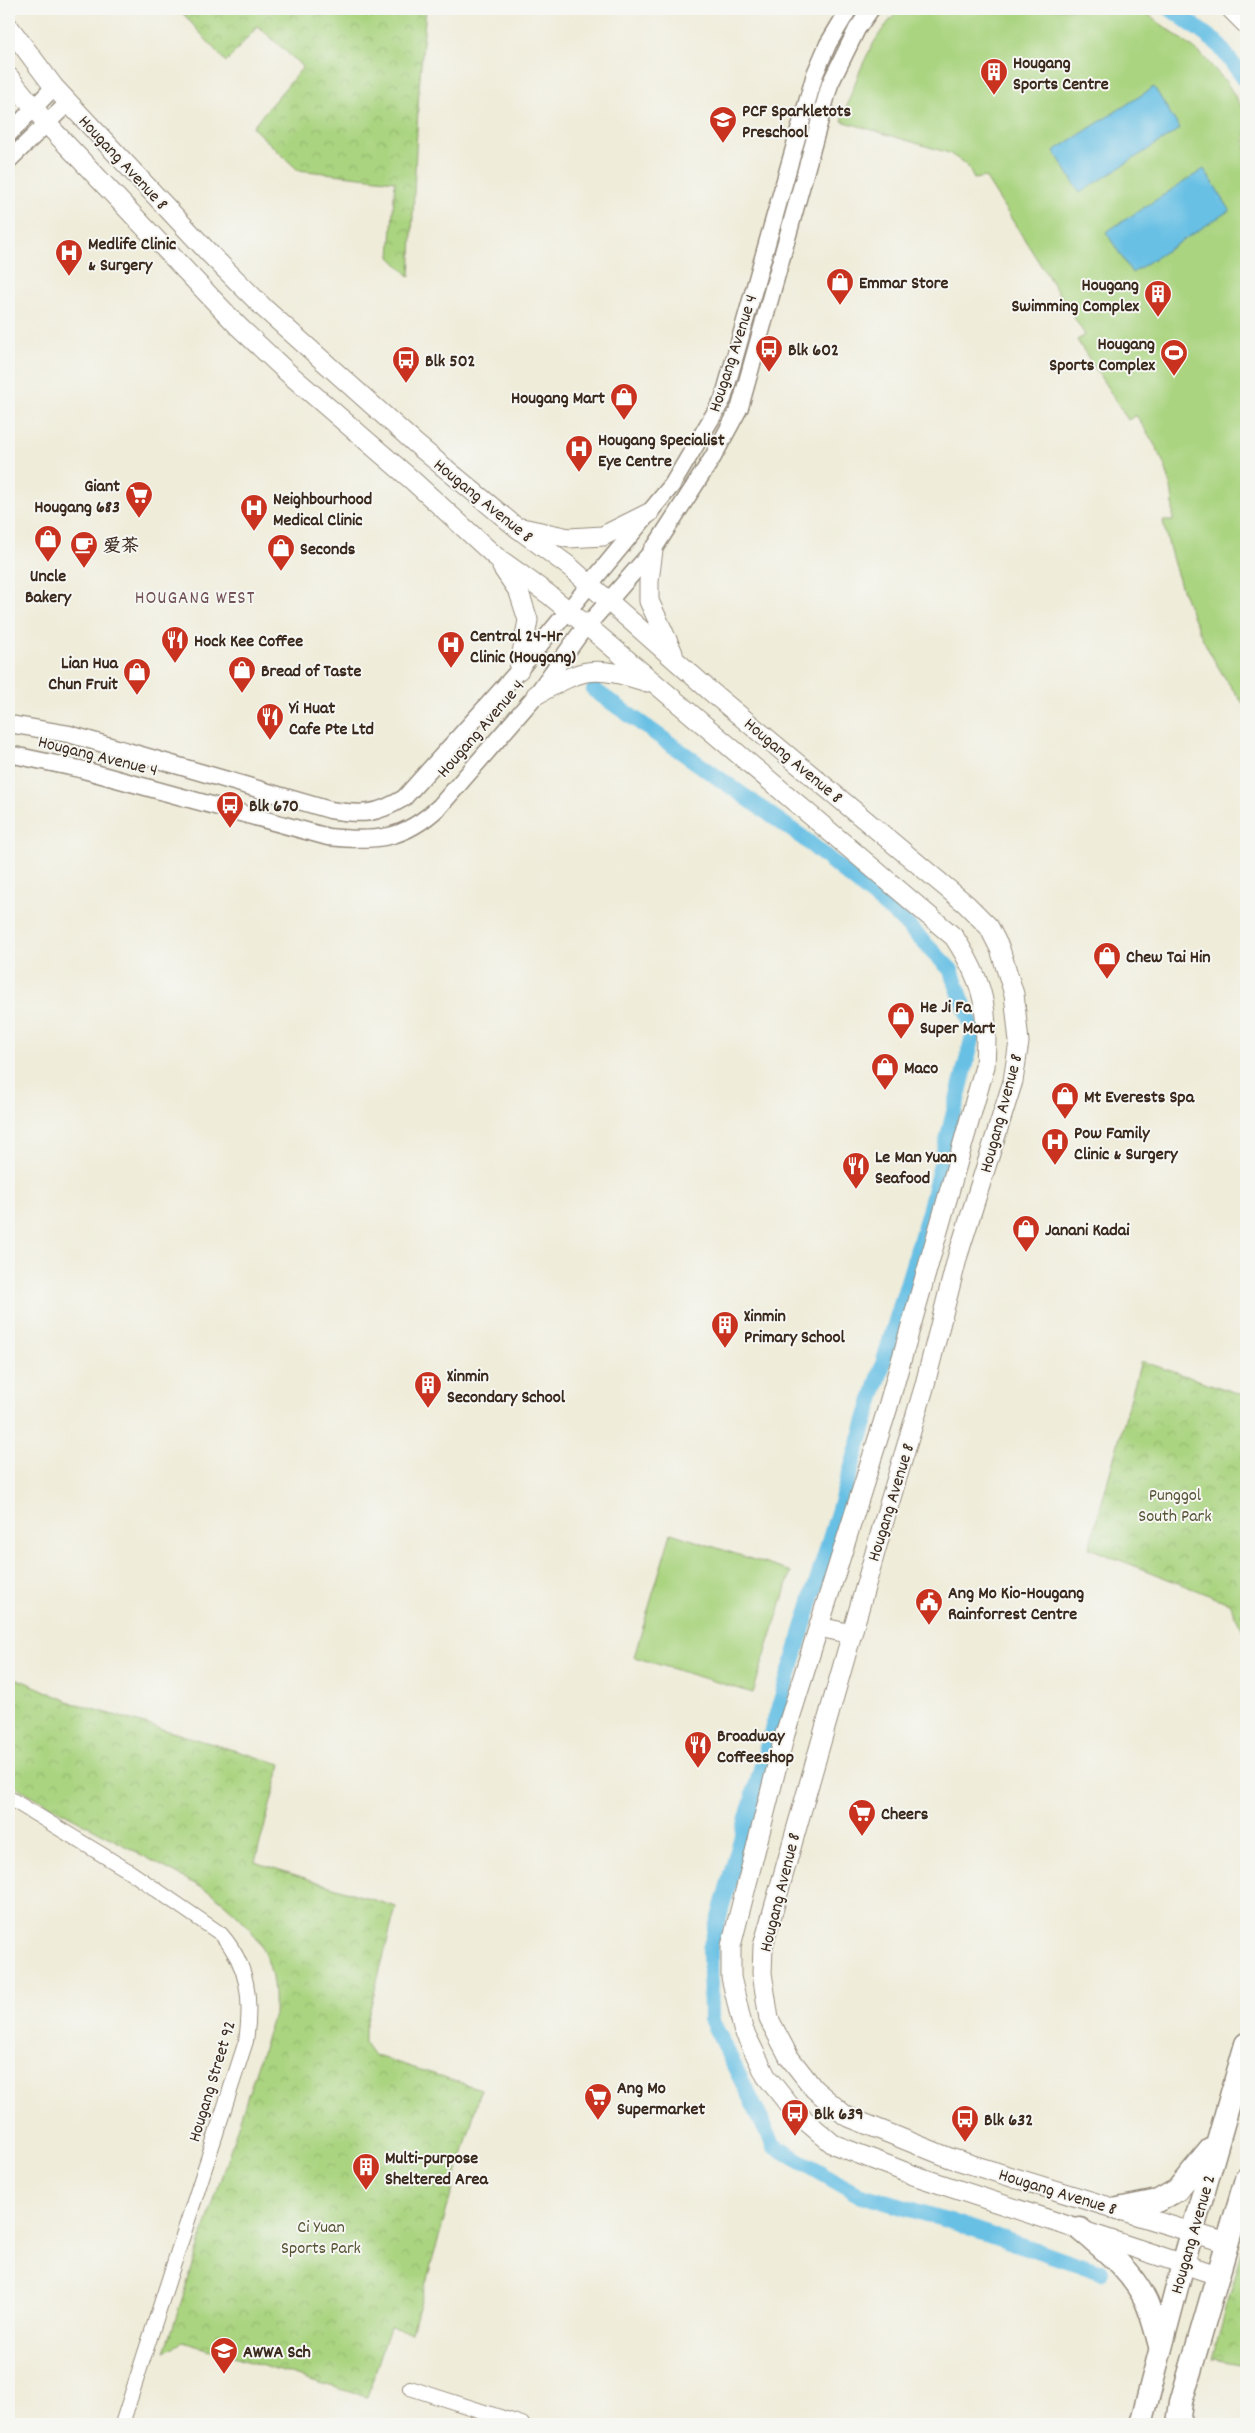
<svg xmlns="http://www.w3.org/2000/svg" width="1255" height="2433" viewBox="0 0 1255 2433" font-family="Dekko,'LXGW WenKai TC',sans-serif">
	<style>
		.park { fill: url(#park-crowns); stroke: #727f4f }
		.pitch { fill: #aad480; stroke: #727f4f }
		.water { fill: #67c0e4; stroke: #517581 }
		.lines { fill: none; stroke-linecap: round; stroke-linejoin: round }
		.canal { stroke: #67c0e4; stroke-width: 16 }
		.minor-casing { stroke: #958b7c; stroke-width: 16 }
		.tertiary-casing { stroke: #958b7c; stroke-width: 19 }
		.secondary-casing { stroke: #958b7c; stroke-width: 21 }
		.trunk-casing { stroke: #958b7c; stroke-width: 25 }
		.minor { stroke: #fff; stroke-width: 14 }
		.tertiary { stroke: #fff; stroke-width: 16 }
		.secondary { stroke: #fff; stroke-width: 19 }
		.trunk { stroke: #fff; stroke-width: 22 }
		.labels { text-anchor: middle; stroke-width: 4; stroke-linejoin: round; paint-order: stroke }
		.poi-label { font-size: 18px; font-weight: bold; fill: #3b2a1e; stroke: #f6f6f2; text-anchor: start }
		.street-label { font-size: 18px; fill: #3b2a1e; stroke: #f6f6f2 }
		.park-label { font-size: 18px; fill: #575436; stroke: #f6f6f2 }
		.neighbourhood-label { font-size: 19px; letter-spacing: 1px; fill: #715255; stroke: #f6f6f2 }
	</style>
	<defs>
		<pattern id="park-crowns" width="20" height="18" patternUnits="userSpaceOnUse" patternTransform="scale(1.25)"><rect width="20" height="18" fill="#aad480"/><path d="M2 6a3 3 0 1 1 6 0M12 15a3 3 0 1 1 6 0" fill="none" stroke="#93b66e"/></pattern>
	</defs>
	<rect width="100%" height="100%" fill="#f6f6f2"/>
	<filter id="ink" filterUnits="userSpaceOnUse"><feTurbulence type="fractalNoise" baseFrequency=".02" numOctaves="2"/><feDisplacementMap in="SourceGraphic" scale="10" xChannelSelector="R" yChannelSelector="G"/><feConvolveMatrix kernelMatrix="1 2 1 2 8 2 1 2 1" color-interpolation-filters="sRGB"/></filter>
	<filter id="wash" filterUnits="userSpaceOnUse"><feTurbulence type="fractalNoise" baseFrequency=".0096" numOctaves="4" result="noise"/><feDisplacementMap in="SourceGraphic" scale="20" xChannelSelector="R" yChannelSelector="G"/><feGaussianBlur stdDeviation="1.12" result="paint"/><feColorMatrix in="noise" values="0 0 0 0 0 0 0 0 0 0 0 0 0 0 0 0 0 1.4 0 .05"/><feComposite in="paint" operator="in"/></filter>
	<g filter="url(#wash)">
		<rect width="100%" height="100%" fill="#efecd9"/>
		<g class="park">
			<path d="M179,9H426L419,87L410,277L390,257L395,181L298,170L252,127L303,67L258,26L226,62Z"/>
			<path d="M1141,1361L1246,1396V1636L1229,1603L1089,1548Z"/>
			<path d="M9,1675L73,1703L281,1764L255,1862L396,1907L365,2029V2044L373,2055L481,2089L412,2332L390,2327L367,2397L183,2342L165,2352L274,2014C277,1956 255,1926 210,1892L9,1783Z"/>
			<path d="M1246,2237V2365L1212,2359Z"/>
		</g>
		<g class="pitch">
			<path d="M901,9H1141L1201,54L1227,83L1246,114V707C1202,652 1178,589 1163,521H1173C1175,475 1160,452 1136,415L1128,420L1077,340L1085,335L985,177L974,179L967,165L949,153L842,121C855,81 869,38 901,9Z"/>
			<path d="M671,1533L791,1572L753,1693L634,1657Z"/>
		</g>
		<g class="water">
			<path d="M1154,87L1180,129L1080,193L1054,151Z"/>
			<path d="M1204,169L1230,210L1132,273L1106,232Z"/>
		</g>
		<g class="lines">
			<g class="canal">
				<path d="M1171,9L1217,43L1246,81"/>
				<path d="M594,690L802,837L899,917L951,970L974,1032L929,1212L772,1730L710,1949L711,2019L774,2146L858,2194L953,2222L1101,2272"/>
			</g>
		</g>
	</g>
	<g filter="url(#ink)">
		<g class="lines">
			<defs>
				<g id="minor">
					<path d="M9,1798L129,1871L221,1934C249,1966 252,2000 246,2041L122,2424"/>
					<path d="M410,2388L522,2424"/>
				</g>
				<g id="tertiary">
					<path d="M9,134L54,87"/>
					<path d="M9,160L69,102"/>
					<path d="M9,724L69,734L330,810C362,815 376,815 404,798L519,670L672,485L723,399L815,74L828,44L849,9"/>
					<path d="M9,754L80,769L328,837C376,842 404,840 440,806L536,695L579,635L653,550L713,457L740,407L830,84L857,29L871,9"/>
				</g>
				<g id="secondary">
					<path d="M1231,9L1246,24"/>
					<path d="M9,27L54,87L209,253L265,309L416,444L516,527L570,567L709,690L966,904L989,927L1000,949L1014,994L1019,1042L1013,1081L958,1255L924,1388L884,1521L763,1946L762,1973L769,2019L789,2057L814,2089L846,2116L950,2158L1227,2243"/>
					<path d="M9,77L47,124L238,326L287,372L412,480L495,556L548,594L598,635L954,937C986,986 988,1009 985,1066L887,1410L785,1734L731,1946V1977L743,2029L766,2076L794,2111L833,2144L913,2175L1217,2275"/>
					<path d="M522,528L569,538L603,536L649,513"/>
					<path d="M653,550L649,581V601L673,653"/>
					<path d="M502,567L519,592L528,620L519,670"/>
					<path d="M536,695C584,667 594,665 647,682"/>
					<path d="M819,1627L852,1634"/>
				</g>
				<g id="trunk">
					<path d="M1118,2209L1158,2201L1177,2190L1210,2150"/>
					<path d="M1080,2229C1105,2250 1131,2270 1146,2301C1152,2315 1156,2331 1160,2346"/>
					<path d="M1141,2424L1183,2264L1246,2044"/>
					<path d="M1178,2424L1181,2402L1246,2179"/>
				</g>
			</defs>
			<use href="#minor" class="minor-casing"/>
			<use href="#tertiary" class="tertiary-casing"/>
			<use href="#secondary" class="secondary-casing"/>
			<use href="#trunk" class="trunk-casing"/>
			<use href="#minor" class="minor"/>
			<use href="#tertiary" class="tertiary"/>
			<use href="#secondary" class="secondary"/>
			<use href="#trunk" class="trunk"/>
		</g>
	</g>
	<defs>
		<symbol id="building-pin" viewBox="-11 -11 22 30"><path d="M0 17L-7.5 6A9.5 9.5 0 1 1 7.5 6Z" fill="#c8321e" stroke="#f6f6f2"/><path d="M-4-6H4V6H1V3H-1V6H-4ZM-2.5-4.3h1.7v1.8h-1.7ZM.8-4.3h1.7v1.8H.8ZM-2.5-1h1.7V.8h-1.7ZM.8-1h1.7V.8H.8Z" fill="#fff"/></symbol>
		<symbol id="school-pin" viewBox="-11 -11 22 30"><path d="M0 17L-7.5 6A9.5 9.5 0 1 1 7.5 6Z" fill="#c8321e" stroke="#f6f6f2"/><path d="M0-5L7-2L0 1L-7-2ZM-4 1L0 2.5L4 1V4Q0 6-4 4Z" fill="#fff"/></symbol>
		<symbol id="hospital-pin" viewBox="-11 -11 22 30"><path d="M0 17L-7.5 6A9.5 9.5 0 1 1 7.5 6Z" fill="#c8321e" stroke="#f6f6f2"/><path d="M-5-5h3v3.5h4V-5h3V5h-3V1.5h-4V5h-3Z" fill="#fff"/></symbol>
		<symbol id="shop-pin" viewBox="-11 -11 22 30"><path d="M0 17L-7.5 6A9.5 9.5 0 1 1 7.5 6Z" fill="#c8321e" stroke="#f6f6f2"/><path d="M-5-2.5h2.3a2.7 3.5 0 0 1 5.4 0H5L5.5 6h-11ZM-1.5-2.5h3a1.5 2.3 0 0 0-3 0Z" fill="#fff"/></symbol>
		<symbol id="bus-pin" viewBox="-11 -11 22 30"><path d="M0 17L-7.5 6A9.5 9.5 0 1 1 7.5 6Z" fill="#c8321e" stroke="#f6f6f2"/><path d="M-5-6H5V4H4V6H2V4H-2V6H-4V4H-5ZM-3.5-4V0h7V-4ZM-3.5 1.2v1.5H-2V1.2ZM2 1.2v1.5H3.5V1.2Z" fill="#fff"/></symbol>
		<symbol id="stadium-pin" viewBox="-11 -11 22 30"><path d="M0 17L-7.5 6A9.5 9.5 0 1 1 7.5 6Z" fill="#c8321e" stroke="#f6f6f2"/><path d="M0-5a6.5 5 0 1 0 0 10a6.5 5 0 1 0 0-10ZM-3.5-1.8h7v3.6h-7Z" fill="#fff"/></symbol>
		<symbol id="supermarket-pin" viewBox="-11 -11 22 30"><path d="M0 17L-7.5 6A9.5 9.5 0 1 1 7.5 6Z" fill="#c8321e" stroke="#f6f6f2"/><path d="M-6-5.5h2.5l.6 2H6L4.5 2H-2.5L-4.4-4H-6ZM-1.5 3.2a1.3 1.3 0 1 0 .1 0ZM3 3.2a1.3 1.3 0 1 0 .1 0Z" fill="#fff"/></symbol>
		<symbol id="cafe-pin" viewBox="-11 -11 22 30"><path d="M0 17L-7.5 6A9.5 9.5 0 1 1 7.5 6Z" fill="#c8321e" stroke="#f6f6f2"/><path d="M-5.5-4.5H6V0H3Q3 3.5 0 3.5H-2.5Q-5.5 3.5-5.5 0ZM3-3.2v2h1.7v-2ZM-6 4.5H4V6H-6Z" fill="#fff"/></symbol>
		<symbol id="restaurant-pin" viewBox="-11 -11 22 30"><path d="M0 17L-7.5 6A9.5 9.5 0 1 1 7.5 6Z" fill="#c8321e" stroke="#f6f6f2"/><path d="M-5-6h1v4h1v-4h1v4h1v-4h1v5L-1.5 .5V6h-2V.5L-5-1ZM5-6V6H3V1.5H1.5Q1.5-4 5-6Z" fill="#fff"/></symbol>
		<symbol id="civic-pin" viewBox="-11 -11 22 30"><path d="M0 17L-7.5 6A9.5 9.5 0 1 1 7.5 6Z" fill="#c8321e" stroke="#f6f6f2"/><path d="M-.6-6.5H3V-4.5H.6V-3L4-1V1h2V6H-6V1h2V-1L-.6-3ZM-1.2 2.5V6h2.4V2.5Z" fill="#fff"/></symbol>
	</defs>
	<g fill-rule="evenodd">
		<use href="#building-pin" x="978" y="56" width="32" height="43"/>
		<use href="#school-pin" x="707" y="104" width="32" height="43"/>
		<use href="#hospital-pin" x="53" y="237" width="32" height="43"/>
		<use href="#shop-pin" x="824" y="266" width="32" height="43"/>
		<use href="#building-pin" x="1142" y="278" width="32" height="43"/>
		<use href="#bus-pin" x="753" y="333" width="32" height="43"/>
		<use href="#stadium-pin" x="1158" y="337" width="32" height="43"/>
		<use href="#bus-pin" x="390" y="344" width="32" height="43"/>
		<use href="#shop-pin" x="608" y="381" width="32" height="43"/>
		<use href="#hospital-pin" x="563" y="433" width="32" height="43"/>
		<use href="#supermarket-pin" x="123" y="479" width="32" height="43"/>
		<use href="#hospital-pin" x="238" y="492" width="32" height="43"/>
		<use href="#shop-pin" x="32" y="523" width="32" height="43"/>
		<use href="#cafe-pin" x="68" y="529" width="32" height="43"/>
		<use href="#shop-pin" x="265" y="532" width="32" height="43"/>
		<use href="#restaurant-pin" x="159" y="624" width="32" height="43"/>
		<use href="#hospital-pin" x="435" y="629" width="32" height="43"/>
		<use href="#shop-pin" x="226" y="654" width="32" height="43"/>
		<use href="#shop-pin" x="121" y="656" width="32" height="43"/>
		<use href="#restaurant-pin" x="254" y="701" width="32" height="43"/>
		<use href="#bus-pin" x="214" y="789" width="32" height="43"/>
		<use href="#shop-pin" x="1091" y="940" width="32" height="43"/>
		<use href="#shop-pin" x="885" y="1000" width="32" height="43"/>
		<use href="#shop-pin" x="869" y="1051" width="32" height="43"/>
		<use href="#shop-pin" x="1049" y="1080" width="32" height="43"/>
		<use href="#hospital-pin" x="1039" y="1126" width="32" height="43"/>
		<use href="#restaurant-pin" x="840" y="1150" width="32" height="43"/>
		<use href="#shop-pin" x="1010" y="1213" width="32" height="43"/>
		<use href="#building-pin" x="709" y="1309" width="32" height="43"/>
		<use href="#building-pin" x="412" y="1369" width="32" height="43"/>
		<use href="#civic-pin" x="913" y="1586" width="32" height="43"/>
		<use href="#restaurant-pin" x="682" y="1729" width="32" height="43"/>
		<use href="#supermarket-pin" x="846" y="1797" width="32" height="43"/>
		<use href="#supermarket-pin" x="582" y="2081" width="32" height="43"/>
		<use href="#bus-pin" x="779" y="2097" width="32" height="43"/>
		<use href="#bus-pin" x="949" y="2103" width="32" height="43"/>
		<use href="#building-pin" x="350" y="2151" width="32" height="43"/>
		<use href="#school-pin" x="208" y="2335" width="32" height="43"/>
	</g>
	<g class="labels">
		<g class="poi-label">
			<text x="1013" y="68">Hougang<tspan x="1013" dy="21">Sports Centre</tspan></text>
			<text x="742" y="116">PCF Sparkletots<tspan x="742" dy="21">Preschool</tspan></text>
			<text x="88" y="249">Medlife Clinic<tspan x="88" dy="21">&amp; Surgery</tspan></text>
			<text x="859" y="288">Emmar Store</text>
			<text x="1139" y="290" text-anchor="end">Hougang<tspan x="1139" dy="21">Swimming Complex</tspan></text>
			<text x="1155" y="349" text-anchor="end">Hougang<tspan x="1155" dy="21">Sports Complex</tspan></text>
			<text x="788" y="355">Blk 602</text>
			<text x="425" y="366">Blk 502</text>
			<text x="605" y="403" text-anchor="end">Hougang Mart</text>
			<text x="598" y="445">Hougang Specialist<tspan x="598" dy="21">Eye Centre</tspan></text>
			<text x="120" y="491" text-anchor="end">Giant<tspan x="120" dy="21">Hougang 683</tspan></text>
			<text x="273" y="504">Neighbourhood<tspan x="273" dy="21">Medical Clinic</tspan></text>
			<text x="103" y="551">爱茶</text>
			<text x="300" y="554">Seconds</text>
			<text x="48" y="581" text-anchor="middle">Uncle<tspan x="48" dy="21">Bakery</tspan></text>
			<text x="470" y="641">Central 24-Hr<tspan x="470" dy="21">Clinic (Hougang)</tspan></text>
			<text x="194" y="646">Hock Kee Coffee</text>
			<text x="118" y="668" text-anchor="end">Lian Hua<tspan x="118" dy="21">Chun Fruit</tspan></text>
			<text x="261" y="676">Bread of Taste</text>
			<text x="289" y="713">Yi Huat<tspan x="289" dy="21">Cafe Pte Ltd</tspan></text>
			<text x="249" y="811">Blk 670</text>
			<text x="1126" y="962">Chew Tai Hin</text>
			<text x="920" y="1012">He Ji Fa<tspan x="920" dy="21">Super Mart</tspan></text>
			<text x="904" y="1073">Maco</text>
			<text x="1084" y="1102">Mt Everests Spa</text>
			<text x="1074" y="1138">Pow Family<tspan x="1074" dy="21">Clinic &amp; Surgery</tspan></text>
			<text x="875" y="1162">Le Man Yuan<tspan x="875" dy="21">Seafood</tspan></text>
			<text x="1045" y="1235">Janani Kadai</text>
			<text x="744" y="1321">Xinmin<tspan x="744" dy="21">Primary School</tspan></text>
			<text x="447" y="1381">Xinmin<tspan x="447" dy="21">Secondary School</tspan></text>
			<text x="948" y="1598">Ang Mo Kio-Hougang<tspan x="948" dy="21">Rainforrest Centre</tspan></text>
			<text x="717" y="1741">Broadway<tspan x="717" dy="21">Coffeeshop</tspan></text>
			<text x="881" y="1819">Cheers</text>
			<text x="617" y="2093">Ang Mo<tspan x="617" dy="21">Supermarket</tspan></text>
			<text x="814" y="2119">Blk 639</text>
			<text x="984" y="2125">Blk 632</text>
			<text x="385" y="2163">Multi-purpose<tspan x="385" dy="21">Sheltered Area</tspan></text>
			<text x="243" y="2357">AWWA Sch</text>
		</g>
		<g class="street-label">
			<text transform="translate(124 162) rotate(47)" y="6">Hougang Avenue 8</text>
			<text transform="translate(732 353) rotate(-72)" y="6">Hougang Avenue 4</text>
			<text transform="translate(484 500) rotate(39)" y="6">Hougang Avenue 8</text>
			<text transform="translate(480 728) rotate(-49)" y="6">Hougang Avenue 4</text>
			<text transform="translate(98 755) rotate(14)" y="6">Hougang Avenue 4</text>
			<text transform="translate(794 760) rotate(40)" y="6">Hougang Avenue 8</text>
			<text transform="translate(1000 1113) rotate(-75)" y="6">Hougang Avenue 8</text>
			<text transform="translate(890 1502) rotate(-73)" y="6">Hougang Avenue 8</text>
			<text transform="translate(779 1892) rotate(-76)" y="6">Hougang Avenue 8</text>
			<text transform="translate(211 2081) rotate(-73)" y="6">Hougang Street 92</text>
			<text transform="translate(1058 2191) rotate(17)" y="6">Hougang Avenue 8</text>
			<text transform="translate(1192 2234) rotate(-74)" y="6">Hougang Avenue 2</text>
		</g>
		<g class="park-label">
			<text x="1175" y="1500">Punggol<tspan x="1175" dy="21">South Park</tspan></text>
			<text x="321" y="2232">Ci Yuan<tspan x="321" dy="21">Sports Park</tspan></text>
		</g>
		<g class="neighbourhood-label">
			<text x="195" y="603">HOUGANG WEST</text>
		</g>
	</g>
	<rect width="1255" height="2433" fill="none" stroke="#f6f6f2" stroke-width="30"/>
</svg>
